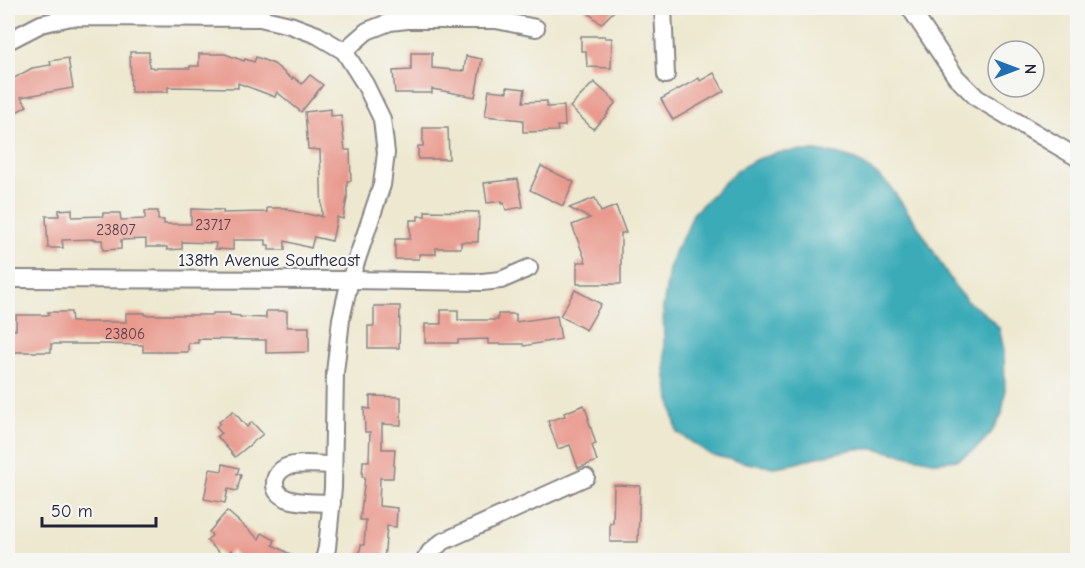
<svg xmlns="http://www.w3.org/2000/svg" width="1085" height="568" viewBox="0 0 1085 568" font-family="'Comic Neue',sans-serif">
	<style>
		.water { fill: #3babb8; stroke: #2e667a; stroke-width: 1.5 }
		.building { fill: #e9998d }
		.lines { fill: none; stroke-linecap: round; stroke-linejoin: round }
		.minor-casing { stroke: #888585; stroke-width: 20 }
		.minor { stroke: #fff; stroke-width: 16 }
		.labels { text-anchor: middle; stroke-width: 4.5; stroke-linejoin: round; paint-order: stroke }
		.number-label { font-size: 15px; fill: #544050 }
		.street-label { font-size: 18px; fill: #22223b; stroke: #f6f6f2 }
	</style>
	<rect width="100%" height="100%" fill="#f6f6f2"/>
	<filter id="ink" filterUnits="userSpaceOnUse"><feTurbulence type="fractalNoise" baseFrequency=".0167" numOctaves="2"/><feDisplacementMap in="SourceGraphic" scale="12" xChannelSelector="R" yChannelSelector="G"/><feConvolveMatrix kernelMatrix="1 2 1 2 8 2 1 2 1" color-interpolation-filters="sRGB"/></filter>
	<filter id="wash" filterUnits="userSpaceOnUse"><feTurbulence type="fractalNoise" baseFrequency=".008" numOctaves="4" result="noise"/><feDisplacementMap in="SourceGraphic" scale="24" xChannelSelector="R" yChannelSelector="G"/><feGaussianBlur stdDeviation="1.35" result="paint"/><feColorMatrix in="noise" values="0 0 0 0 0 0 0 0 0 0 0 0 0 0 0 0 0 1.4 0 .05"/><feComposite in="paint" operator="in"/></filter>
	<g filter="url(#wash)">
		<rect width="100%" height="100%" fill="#ede8cf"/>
		<path class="water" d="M796,151H816L836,154L856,160L874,172L889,185L921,231L954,285L967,301L984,313L999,328L1004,350L1005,393L1002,414L991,433L976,449L958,460L937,462L876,449H855L813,458L794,464L774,467L752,464L711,455L677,432L668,390L665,370L663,308L669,269L675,250L686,232L693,214L737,170L755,160L776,153Z"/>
		<g id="blocks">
			<g class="building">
				<path d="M583,8H617L601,24Z"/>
				<path d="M581,36H605V38H612L611,68L587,67L586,51H581Z"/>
				<path d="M130,52H149V67H153V68H190V66H199V54H225L244,61L245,59L254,62L256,57L274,64L292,79L293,77L302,84L310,75L323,85L301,112L277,92L275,97L238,83V88L168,87V92H131Z"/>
				<path d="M411,53H432V68L464,71L466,56L482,59L475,97L432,89V93H395L393,71L411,70Z"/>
				<path d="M68,58L73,88L21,97L27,106L8,117V74L11,80L32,68L51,65L50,61Z"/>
				<path d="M714,73L724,91L673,120L661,99L699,78L700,81Z"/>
				<path d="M594,82L616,102L607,113L608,114L593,129L570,107Z"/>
				<path d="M507,87L525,89L523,102L547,101V107L564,106L565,126H557L558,131L523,132V120L485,116L489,90L507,92Z"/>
				<path d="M331,109V116L341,115L345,150H350L351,181H347V198L343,219L337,217L332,241L314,237L311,248L285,241V250H269V245H266V240H233V250L215,249L216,243L182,242V249L167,250V247H146V239L121,240V249L103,250L102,240H96V239L62,240L63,248H48L46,216H59V210L72,209V217L103,216V213H120L121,220L145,219V211H158V220H164V224H191V209L223,210V213L267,212V208H287V210L316,216L317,215L322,217L320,150L308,149L305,112Z"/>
				<path d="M423,128H448L449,159H418V146H423Z"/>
				<path d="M541,166L574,182L563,206L530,190Z"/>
				<path d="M518,179L523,207L506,210L504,203L502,204V201L487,203L484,183Z"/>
				<path d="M595,198L601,212L616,206L626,233H621V284H577V262H586L572,225L590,218L569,208Z"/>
				<path d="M425,211L479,212L478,242H461V248H436V254H419V259H395V239H410V220H418V216H425Z"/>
				<path d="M575,290L601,304L586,330L560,316Z"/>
				<path d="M374,306H400L399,348H368V326H374Z"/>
				<path d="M441,310H458V320H498V314H516V322L557,316L561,339L524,346L523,344H488V339L458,340V343H425V324H441Z"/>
				<path d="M266,311H287V327H309V352L266,353V340L198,339V343H188V352H143V345L100,344H51V352H8V330H16V315H49L48,312H71L72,322H126V313H145V315H213V313H230V315L240,316V317L266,318Z"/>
				<path d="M370,396L401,397V425L382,424V449H395L393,478H380L379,506L397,508L396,527L387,526L384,561H358L361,545H364L366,520H360L365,477H362L363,461H369L370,432H365L364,408L370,409Z"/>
				<path d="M584,405L589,419H588L596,444L592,445L597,461L578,468L570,445L558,449L548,421L565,416L564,413Z"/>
				<path d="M233,411L247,427L252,422L263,434L235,457L217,436L221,433L216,427L220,423L219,422Z"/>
				<path d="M223,464L239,468L237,474L241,475L237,491L228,489L225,503L204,499L210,469L222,471Z"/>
				<path d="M614,485L640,486L638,542H610V523H613Z"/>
				<path d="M227,511L259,539L262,533L275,540L273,545L303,561H244L231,550L225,558L207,541L212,535L209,532Z"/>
			</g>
		</g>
	</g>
	<g filter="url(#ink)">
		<use href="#blocks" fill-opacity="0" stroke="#888585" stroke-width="1.5"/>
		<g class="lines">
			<defs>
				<g id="minor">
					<path d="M663,8L666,75"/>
					<path d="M910,8L956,77L977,98L1078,158"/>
					<path d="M8,41L41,24L71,17L260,18L290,25L317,35L344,51L365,84L382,119L386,153L382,185L350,280L341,319L335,373L333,488L327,548L324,560"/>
					<path d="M344,51L367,31L390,22L407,20H496L536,28"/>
					<path d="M8,279L350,280L482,282L501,280L529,268"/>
					<path d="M332,503C316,502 273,506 275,482C275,476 280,470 286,467C297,462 321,465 333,465"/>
					<path d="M425,560L430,552L442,542L586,477"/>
				</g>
			</defs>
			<use href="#minor" class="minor-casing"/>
			<use href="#minor" class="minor"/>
		</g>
	</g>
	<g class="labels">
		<g class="number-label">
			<text x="213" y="230">23717</text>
			<text x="116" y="235">23807</text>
			<text x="125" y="339">23806</text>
		</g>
		<g class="street-label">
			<text x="269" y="266">138th Avenue Southeast</text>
		</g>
	</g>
	<rect width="1085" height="568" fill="none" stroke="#f6f6f2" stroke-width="30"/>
	<g transform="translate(1016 69) rotate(90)"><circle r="28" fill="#f6f6f2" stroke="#a1a1a9" stroke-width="1.5"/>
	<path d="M0-4.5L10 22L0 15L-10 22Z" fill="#1f6fb2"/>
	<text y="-9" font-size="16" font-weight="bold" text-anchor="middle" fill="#22223b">N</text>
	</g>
	<path d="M42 517v9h114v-9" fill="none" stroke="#22223b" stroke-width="3"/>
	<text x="51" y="517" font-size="18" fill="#22223b" stroke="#f6f6f2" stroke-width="4.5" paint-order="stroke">50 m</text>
</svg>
